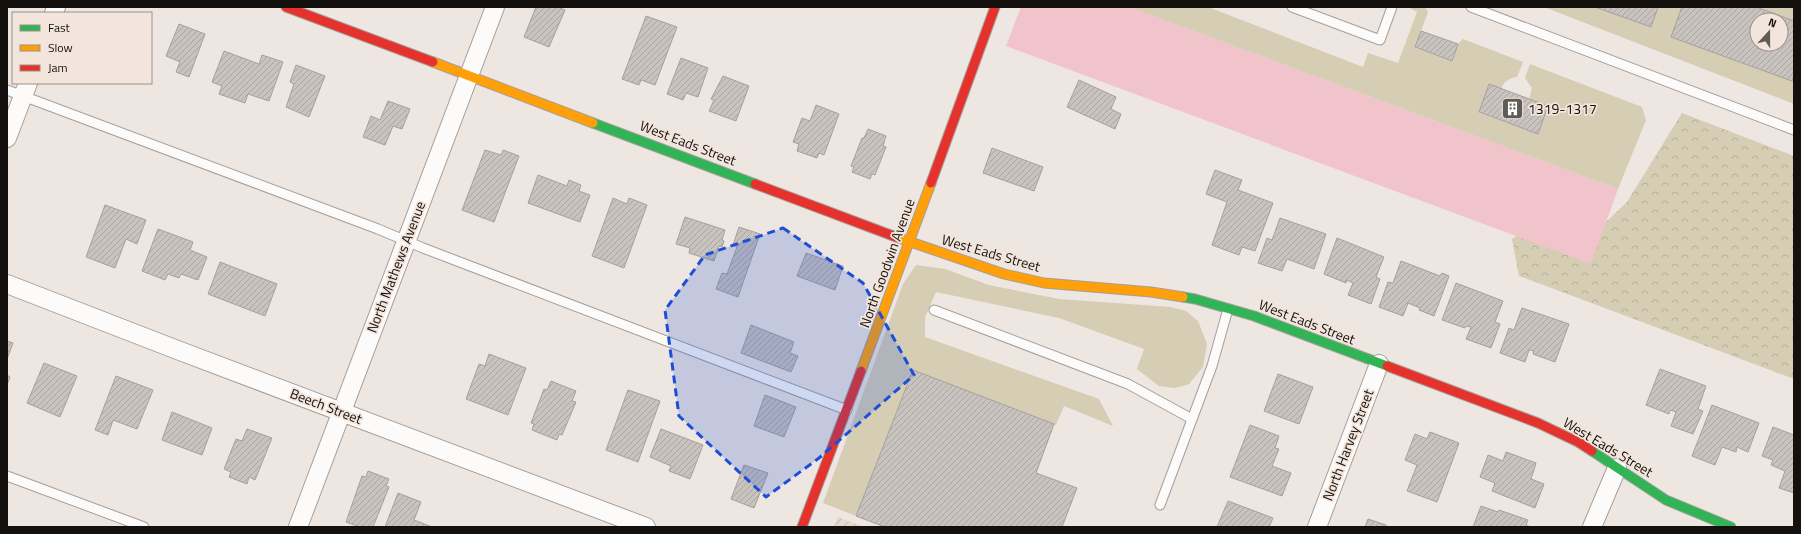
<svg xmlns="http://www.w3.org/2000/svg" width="1801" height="534" viewBox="0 0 1801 534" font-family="'Titillium Web',sans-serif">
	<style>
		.industrial { fill: url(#industrial-furrows) }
		.grass { fill: #d5cdb4 }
		.forest { fill: url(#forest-crowns) }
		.water { fill: #f0c4ca }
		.building { fill: url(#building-hatch); stroke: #a5a09b; fill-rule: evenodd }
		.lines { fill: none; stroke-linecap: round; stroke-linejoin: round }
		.lane-casing { stroke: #a59f9b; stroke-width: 11 }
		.street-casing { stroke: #a59f9b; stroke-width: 20 }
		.fast-casing { stroke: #a59f9b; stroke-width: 11 }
		.slow-casing { stroke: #a59f9b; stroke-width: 11 }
		.jam-casing { stroke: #a59f9b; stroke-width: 11 }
		.lane { stroke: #fcfbfa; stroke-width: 9 }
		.street { stroke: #fcfbfa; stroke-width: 18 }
		.fast { stroke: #30b455; stroke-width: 9 }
		.slow { stroke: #ff9f0a; stroke-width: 9 }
		.jam { stroke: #e5322d; stroke-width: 9 }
		.marked { fill: #1d4ed8; fill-opacity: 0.2; stroke: #1d4ed8; stroke-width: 3; stroke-dasharray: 8 5; stroke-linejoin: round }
		.labels { text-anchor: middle; stroke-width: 3.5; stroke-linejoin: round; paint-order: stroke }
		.poi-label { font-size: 14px; fill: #14100d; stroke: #f3e5dc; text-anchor: start }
		.street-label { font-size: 14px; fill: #14100d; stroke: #f3e5dc }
	</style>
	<defs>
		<pattern id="industrial-furrows" width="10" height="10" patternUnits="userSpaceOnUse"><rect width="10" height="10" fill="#e7d8cf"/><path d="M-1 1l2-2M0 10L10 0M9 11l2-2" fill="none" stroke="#c5b8b1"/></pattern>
		<pattern id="forest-crowns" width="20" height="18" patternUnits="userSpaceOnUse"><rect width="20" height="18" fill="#d5cdb4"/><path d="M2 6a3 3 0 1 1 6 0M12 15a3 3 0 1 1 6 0" fill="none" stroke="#b6af9a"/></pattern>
		<pattern id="building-hatch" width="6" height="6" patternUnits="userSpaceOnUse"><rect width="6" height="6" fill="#c9c3bf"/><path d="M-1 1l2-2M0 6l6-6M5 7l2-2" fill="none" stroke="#aca6a3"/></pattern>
	</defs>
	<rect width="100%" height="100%" fill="#eee6e1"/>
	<path class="industrial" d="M838,517L864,527H865H834Z"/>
	<g class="grass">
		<path d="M1129,7H1208L1363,67L1368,53L1398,63L1417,12L1408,7H1425L1428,12L1415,48L1452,61L1458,44L1463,39L1523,62L1517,77C1509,78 1504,81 1501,89L1489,84L1479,113L1538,134L1548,106L1529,99L1532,88L1525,78L1530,64L1642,107L1646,120L1618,189Z"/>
		<path d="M1544,7H1595L1651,27L1658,7H1682L1753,67L1792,81L1794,76V104Z"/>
		<path d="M1756,7H1794V21Z"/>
		<path d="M916,265L945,269L989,285L1059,299L1171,307L1186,311L1198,321L1207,344L1203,367L1189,384L1175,388L1159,386L1137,369L1144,349L1059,318L936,292L925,317V337L1099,399L1113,426L1064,406L1056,425L913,370L856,516L823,503L903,284Z"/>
	</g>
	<path class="forest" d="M1682,113L1794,156V379L1519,276L1512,239L1563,205L1586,241L1627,202Z"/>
	<path class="water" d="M1021,7H1129L1618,189L1591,264L1006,46Z"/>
	<g class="building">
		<path d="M536,7H558L565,10L549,47L524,37Z"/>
		<path d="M1595,7H1658L1651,27Z"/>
		<path d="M1682,7H1756L1794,21V76L1792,81L1671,37ZM1757,20H1781V44H1757Z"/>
		<path d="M646,16L677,27L655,85L641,80L639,85L622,79Z"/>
		<path d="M179,24L205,34L189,77L176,72L180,62L166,56Z"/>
		<path d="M1421,31L1458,44L1452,61L1415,47Z"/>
		<path d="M224,51L259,64L262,55L283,62L269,101L248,94L245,103L219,94L222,86L212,82Z"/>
		<path d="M681,58L708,68L698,97L686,93L683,100L667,94Z"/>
		<path d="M296,65L325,76L309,117L286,107L294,84L290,82Z"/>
		<path d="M723,76L749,86L736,121L709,111L714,100L711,99Z"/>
		<path d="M1079,80L1116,97L1111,109L1121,114L1115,129L1067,107Z"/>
		<path d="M1489,84L1548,106L1538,134L1479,112Z"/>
		<path d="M388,101L410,109L402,129L393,126L385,145L363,137L371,116L380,120Z"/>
		<path d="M816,105L839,114L824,155L819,153L817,158L797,151L799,144L793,142L802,118L810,121Z"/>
		<path d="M868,129L886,136L883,146L886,147L875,175L872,174L870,179L852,172L854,167L851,166L862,138H864Z"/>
		<path d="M992,148L1043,167L1034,191L983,173Z"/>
		<path d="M485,150L501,155L503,150L519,156L494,222L462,210Z"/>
		<path d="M1215,170L1242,180L1238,190L1273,203L1255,251L1242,247L1239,255L1212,245L1227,202L1206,194Z"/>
		<path d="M538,175L567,186L569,180L581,185L579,191L590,195L580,222L528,203Z"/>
		<path d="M613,198L627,204L629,198L647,205L624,268L592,256Z"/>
		<path d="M105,205L146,220L137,244L126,239L115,268L86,257Z"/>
		<path d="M685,217L725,230L722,240L724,241L722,247L719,246L714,261L689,253L690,248L676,244Z"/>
		<path d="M1280,218L1326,234L1314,269L1287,259L1282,271L1258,263L1267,238L1272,240Z"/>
		<path d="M739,227L760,234L738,297L716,289L722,273L727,274L737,247L733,245Z"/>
		<path d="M158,229L193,242L190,250L207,257L198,280L181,274L179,278L168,274L165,280L142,271Z"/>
		<path d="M1337,238L1384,257L1376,277L1380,279L1371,304L1348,295L1353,283L1347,280L1346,283L1324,274Z"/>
		<path d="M806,253L843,266L835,290L797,276Z"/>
		<path d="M1401,261L1440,276L1442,273L1449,276L1434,316L1419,310L1420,308L1408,303L1403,316L1379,307L1388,282L1393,283Z"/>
		<path d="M220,262L277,284L265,316L208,294Z"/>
		<path d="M1456,283L1503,301L1495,322L1500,324L1491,348L1466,339L1471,327L1466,326L1465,328L1442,320Z"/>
		<path d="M1522,308L1569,324L1555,362L1533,354L1534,351L1529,350L1525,362L1500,353L1509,328L1514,330Z"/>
		<path d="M751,325L794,342L790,353L798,356L791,372L741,353Z"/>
		<path d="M7,341L13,343L7,359Z"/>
		<path d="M489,354L526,368L508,415L466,399L479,364L485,366Z"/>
		<path d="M44,363L77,376L60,417L27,403Z"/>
		<path d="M1660,369L1706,386L1698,409L1703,411L1693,434L1671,426L1676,412L1670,410L1669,414L1646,405Z"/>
		<path d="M913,370L1054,424L1036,473L1077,488L1062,527H885L856,516Z"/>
		<path d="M1278,374L1313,387L1299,424L1264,411Z"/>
		<path d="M7,375L10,377L7,385Z"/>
		<path d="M116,376L153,390L137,429L113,420L108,435L95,430Z"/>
		<path d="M551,381L576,391L572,401L576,402L562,435L559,434L557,440L532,430L534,424L531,423L544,389L547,390Z"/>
		<path d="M628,390L660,401L638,462L606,450Z"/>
		<path d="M765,395L796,407L784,437L754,426Z"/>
		<path d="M1712,405L1759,423L1748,452L1737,447L1736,452L1722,447L1715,465L1692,456Z"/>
		<path d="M172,412L212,428L202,455L162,440Z"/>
		<path d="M1250,425L1279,436L1275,448L1279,449L1272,466L1291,473L1282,496L1230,477Z"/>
		<path d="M1773,427L1794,435V493L1779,488L1785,471L1771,465L1773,460L1762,456Z"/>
		<path d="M247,429L272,438L255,480L249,477L247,484L229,477L231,472L224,469L236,439L242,441Z"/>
		<path d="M661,429L703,445L690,479L669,471L671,466L650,457Z"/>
		<path d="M1430,432L1459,443L1437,502L1407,491L1417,465L1405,460L1415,434L1427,439Z"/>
		<path d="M1506,452L1536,463L1531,479L1544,484L1535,508L1492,491L1495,483L1480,477L1488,455L1503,461Z"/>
		<path d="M744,465L768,473L754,508L731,499Z"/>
		<path d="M368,471L389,479L386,486L389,487L373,527H360L346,522L362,476L366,477Z"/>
		<path d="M398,493L421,502L414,520L432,527H385Z"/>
		<path d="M1228,501L1273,518L1269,527H1217Z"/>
		<path d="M1481,506L1498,512L1499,510L1528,520L1526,525L1530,527H1473Z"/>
		<path d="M1368,519L1386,525V527H1365Z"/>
	</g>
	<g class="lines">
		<defs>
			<g id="lane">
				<path d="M1292,7L1380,40L1392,7"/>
				<path d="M1471,7L1794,130"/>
				<path d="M7,90L378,229L423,248L847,410"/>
				<path d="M934,310L1128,384L1192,419"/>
				<path d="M7,476L144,527"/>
				<path d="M1160,505L1212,366L1228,309"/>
			</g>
			<g id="street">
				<path d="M54,13L56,7"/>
				<path d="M7,138L28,83"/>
				<path d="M7,284L180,351L646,527"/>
				<path d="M298,527L495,7"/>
				<path d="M1317,527L1379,364"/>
				<path d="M1592,527L1617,468"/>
			</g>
			<g id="fast">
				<path d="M593,123L755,184"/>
				<path d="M1183,297L1195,299L1254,316L1387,366"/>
				<path d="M1592,451L1666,500L1731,527"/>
			</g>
			<g id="slow">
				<path d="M433,62L593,123"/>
				<path d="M896,237L1004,274L1044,283L1151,292L1183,297"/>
				<path d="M861,371L931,183"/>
			</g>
			<g id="jam">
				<path d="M286,7L433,62"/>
				<path d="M931,183L995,7"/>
				<path d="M755,184L896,237"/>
				<path d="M1387,366L1538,423L1578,442L1592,451"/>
				<path d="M802,527L861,371"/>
			</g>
		</defs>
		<use href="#lane" class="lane-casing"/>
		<use href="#street" class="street-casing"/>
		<use href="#fast" class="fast-casing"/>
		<use href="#slow" class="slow-casing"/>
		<use href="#jam" class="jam-casing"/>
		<use href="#lane" class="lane"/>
		<use href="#street" class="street"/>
		<use href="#fast" class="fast"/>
		<use href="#slow" class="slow"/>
		<use href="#jam" class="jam"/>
	</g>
	<path class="marked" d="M783,228L863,283L914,375L819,458L766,497L679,416L665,310L705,255Z"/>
	<defs>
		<symbol id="building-square" viewBox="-11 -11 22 22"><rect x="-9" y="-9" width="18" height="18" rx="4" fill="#605b57" stroke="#f3e5dc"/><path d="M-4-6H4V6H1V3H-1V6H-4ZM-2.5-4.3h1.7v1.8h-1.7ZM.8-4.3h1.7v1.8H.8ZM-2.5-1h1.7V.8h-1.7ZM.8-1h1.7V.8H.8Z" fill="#fff"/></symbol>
	</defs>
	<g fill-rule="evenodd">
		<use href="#building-square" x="1500" y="96" width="25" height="25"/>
	</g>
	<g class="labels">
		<g class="poi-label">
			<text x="1528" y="114">1319-1317</text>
		</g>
		<g class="street-label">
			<text transform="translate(688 143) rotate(21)" y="5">West Eads Street</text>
			<text transform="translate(991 253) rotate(16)" y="5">West Eads Street</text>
			<text transform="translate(887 263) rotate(-70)" y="5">North Goodwin Avenue</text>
			<text transform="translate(396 267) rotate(-69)" y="5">North Mathews Avenue</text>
			<text transform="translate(1307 322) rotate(21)" y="5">West Eads Street</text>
			<text transform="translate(326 406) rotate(21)" y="5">Beech Street</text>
			<text transform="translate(1348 445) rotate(-69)" y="5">North Harvey Street</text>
			<text transform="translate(1608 447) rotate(31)" y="5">West Eads Street</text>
		</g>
	</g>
	<rect width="1801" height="534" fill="none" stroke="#14100d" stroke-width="16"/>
	<rect x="12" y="12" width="140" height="72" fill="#f3e5dc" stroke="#9a9089"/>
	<rect x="20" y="25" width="20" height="6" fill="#30b455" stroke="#9a9089"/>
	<text x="48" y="32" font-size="12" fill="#14100d">Fast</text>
	<rect x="20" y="45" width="20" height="6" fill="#ff9f0a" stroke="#9a9089"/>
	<text x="48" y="52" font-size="12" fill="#14100d">Slow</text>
	<rect x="20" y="65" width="20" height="6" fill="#e5322d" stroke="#9a9089"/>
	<text x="48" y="72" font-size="12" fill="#14100d">Jam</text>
	<g transform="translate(1769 32) rotate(21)"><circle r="19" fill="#f3e5dc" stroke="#9a9089"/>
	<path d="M0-3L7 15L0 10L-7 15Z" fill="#605b57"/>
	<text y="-6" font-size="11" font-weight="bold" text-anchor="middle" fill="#14100d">N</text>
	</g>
</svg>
